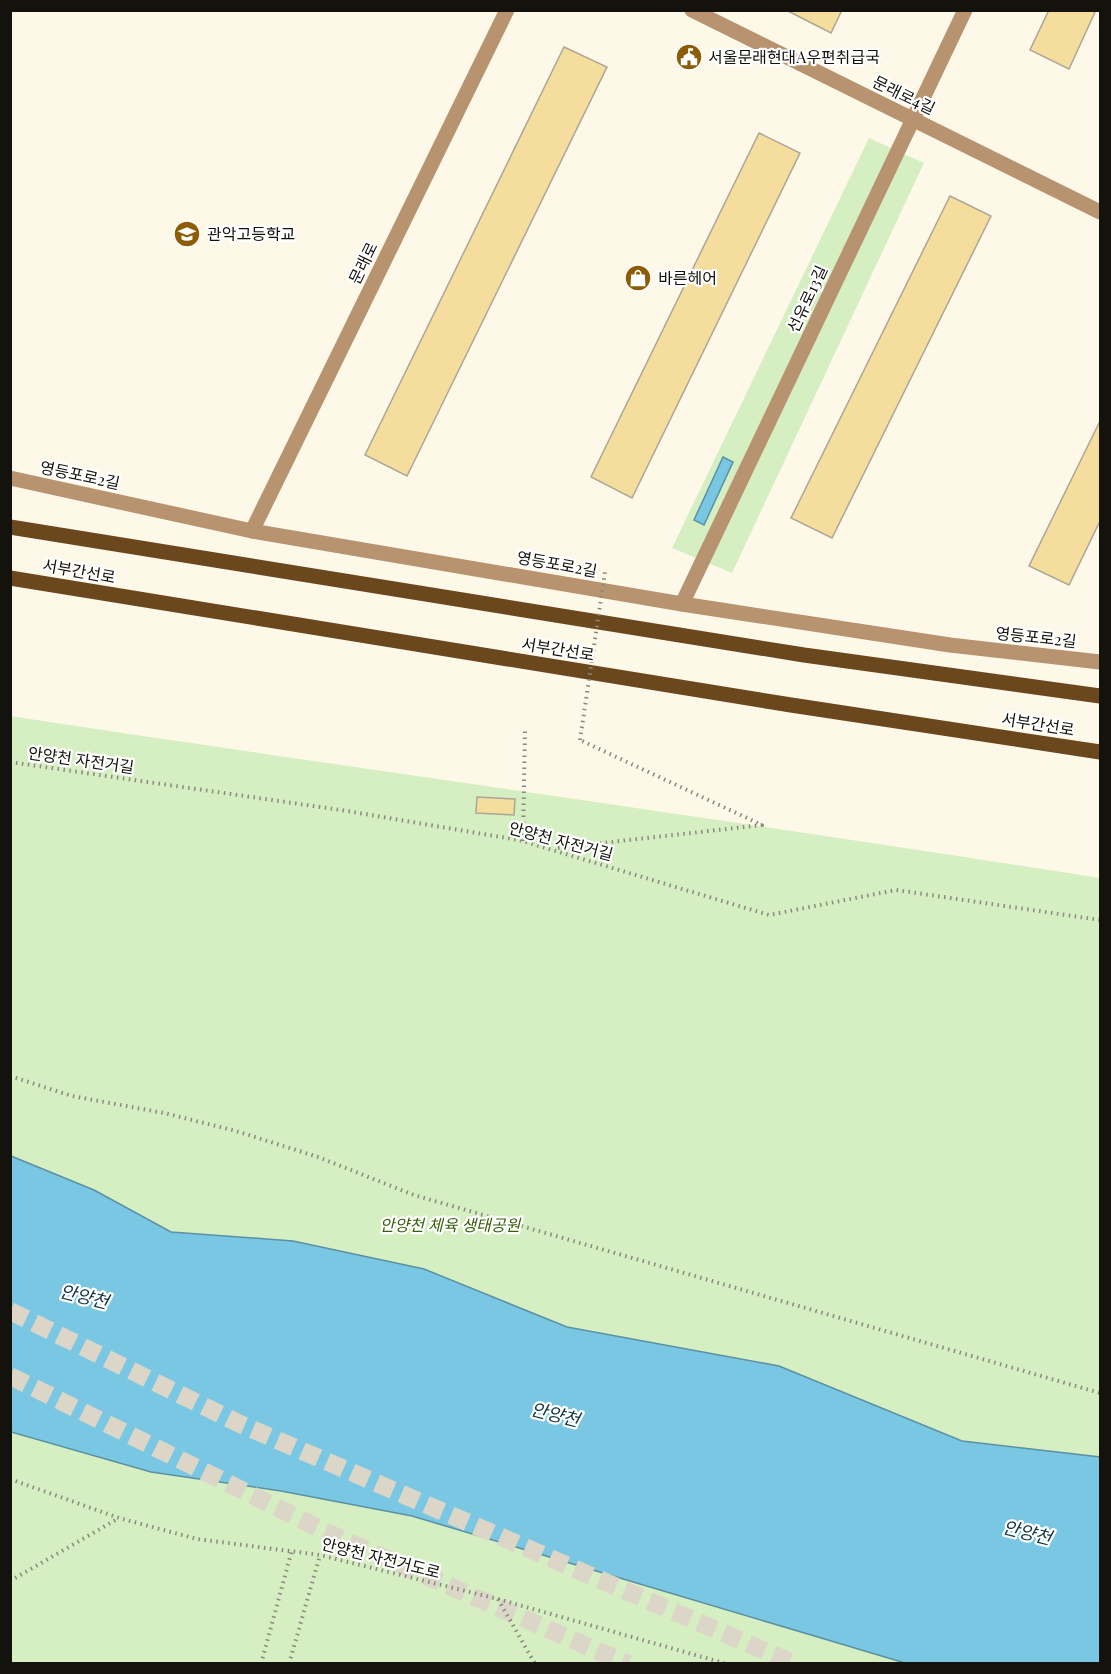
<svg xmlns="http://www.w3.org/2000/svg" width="1111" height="1674" viewBox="0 0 1111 1674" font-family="'Playfair Display','Noto Sans KR',serif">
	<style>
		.green { fill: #d5efc2 }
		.water { fill: #7ac7e3; stroke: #5b91a3; stroke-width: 1.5 }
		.building { fill: #f5de9d; stroke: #aca697; stroke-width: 1.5 }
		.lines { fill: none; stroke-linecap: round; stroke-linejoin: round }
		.highway-tunnel { stroke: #dbd6c7; stroke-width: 18; stroke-dasharray: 18 9; stroke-linecap: butt }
		.path { stroke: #8c887e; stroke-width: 4; stroke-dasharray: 1.5 4.5; stroke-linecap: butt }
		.minor { stroke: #b7936f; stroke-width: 15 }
		.major { stroke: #6b471e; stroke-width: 15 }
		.path-bridge { stroke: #8c887e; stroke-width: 4; stroke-dasharray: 1.5 4.5; stroke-linecap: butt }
		.labels { text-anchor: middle; stroke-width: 4.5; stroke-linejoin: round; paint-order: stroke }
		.poi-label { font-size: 16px; fill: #14120d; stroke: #fff; text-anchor: start }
		.street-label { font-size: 16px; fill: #14120d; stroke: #fff }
		.park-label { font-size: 16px; font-style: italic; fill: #385e09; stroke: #fff }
		.water-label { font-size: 18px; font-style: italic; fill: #133743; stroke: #fff }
	</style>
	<rect width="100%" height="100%" fill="#fef8e8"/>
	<g class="green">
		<path d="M869,138L924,163L732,573L672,548Z"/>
		<path d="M10,716C374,771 738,821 1100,878V1663H11Z"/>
	</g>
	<g class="water">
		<path d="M723,457L733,462L704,525L694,520Z"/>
		<path d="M11,1156L94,1190L171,1232L293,1241L424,1269L567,1327L779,1366L962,1441L1100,1457V1663H905L412,1516L281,1491L151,1472L11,1432Z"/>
	</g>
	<g class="building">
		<path d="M786,10H842L831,33Z"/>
		<path d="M1049,10H1096L1069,69L1030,50Z"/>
		<path d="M564,47L607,67L407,476L365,455Z"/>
		<path d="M759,133L800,153L632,498L591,477Z"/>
		<path d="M950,196L991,216L832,538L791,518Z"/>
		<path d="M1100,421V521L1069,585L1029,566Z"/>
		<path d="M477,797L515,799L514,815L476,813Z"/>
	</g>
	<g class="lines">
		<g class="highway-tunnel">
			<path d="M10,1311L240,1424L795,1664"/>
			<path d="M10,1376L337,1537L628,1664"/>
		</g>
		<g class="path">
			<path d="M589,566L600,562"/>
			<path d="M10,762L341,810L519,840L769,915L896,890L1100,920"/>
			<path d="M523,841L525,729"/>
			<path d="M558,848L762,825L580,740"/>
			<path d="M10,1076L72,1096L164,1113L236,1131L318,1157L414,1195L1100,1393"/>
			<path d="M10,1479L119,1518L197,1539L320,1555L498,1599L727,1664"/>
			<path d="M10,1581L119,1518"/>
			<path d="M498,1599L535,1664"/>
			<path d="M261,1664L292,1550"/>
			<path d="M289,1664L320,1555"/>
		</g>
		<g class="minor">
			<path d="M692,10L1100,212"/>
			<path d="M10,478L252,531L682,604L950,645L1100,662"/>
			<path d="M252,531L507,10"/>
			<path d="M682,604L965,10"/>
		</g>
		<g class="major">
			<path d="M10,527L804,655L1100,696"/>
			<path d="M10,578L791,705L1100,752"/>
		</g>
		<path class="path-bridge" d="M580,740L605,572"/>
	</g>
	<defs>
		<symbol id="civic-disc" viewBox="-11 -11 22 22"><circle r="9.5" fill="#8d5c06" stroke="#fff"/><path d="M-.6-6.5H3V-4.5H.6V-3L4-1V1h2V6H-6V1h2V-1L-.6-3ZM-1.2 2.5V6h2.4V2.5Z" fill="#fff"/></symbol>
		<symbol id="school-disc" viewBox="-11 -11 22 22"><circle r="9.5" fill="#8d5c06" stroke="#fff"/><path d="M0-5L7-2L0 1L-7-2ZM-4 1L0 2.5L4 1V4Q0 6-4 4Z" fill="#fff"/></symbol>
		<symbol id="shop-disc" viewBox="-11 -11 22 22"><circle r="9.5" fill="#8d5c06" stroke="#fff"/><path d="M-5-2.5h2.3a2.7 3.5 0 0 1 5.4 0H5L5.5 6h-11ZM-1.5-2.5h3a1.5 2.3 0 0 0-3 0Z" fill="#fff"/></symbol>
	</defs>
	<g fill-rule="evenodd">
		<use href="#civic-disc" x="674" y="42" width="30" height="30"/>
		<use href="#school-disc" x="172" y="219" width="30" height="30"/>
		<use href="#shop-disc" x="623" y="263" width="30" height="30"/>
	</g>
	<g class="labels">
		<g class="poi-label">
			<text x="708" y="63">서울문래현대A우편취급국</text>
			<text x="207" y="240">관악고등학교</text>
			<text x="658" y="284">바른헤어</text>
		</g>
		<g class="street-label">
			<text transform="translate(904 95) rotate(26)" y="6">문래로4길</text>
			<text transform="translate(363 263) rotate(-64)" y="6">문래로</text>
			<text transform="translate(807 299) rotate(-65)" y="6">선유로13길</text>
			<text transform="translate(80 475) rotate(12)" y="6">영등포로2길</text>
			<text transform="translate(557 564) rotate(10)" y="6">영등포로2길</text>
			<text transform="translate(79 571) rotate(10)" y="6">서부간선로</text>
			<text transform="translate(1036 637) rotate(6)" y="6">영등포로2길</text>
			<text transform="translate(558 649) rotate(9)" y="6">서부간선로</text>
			<text transform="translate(1038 724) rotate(9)" y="6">서부간선로</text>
			<text transform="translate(81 760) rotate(8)" y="6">안양천 자전거길</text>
			<text transform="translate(561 841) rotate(15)" y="6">안양천 자전거길</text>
			<text transform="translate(381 1558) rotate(14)" y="6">안양천 자전거도로</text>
		</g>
		<g class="park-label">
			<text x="450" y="1231">안양천 체육 생태공원</text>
		</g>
		<g class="water-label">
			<text transform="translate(84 1297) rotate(14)" y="6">안양천</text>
			<text transform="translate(555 1415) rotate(14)" y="6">안양천</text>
			<text transform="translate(1027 1533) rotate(14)" y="6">안양천</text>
		</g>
	</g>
	<rect width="1111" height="1674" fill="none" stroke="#14120d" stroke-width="24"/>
</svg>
